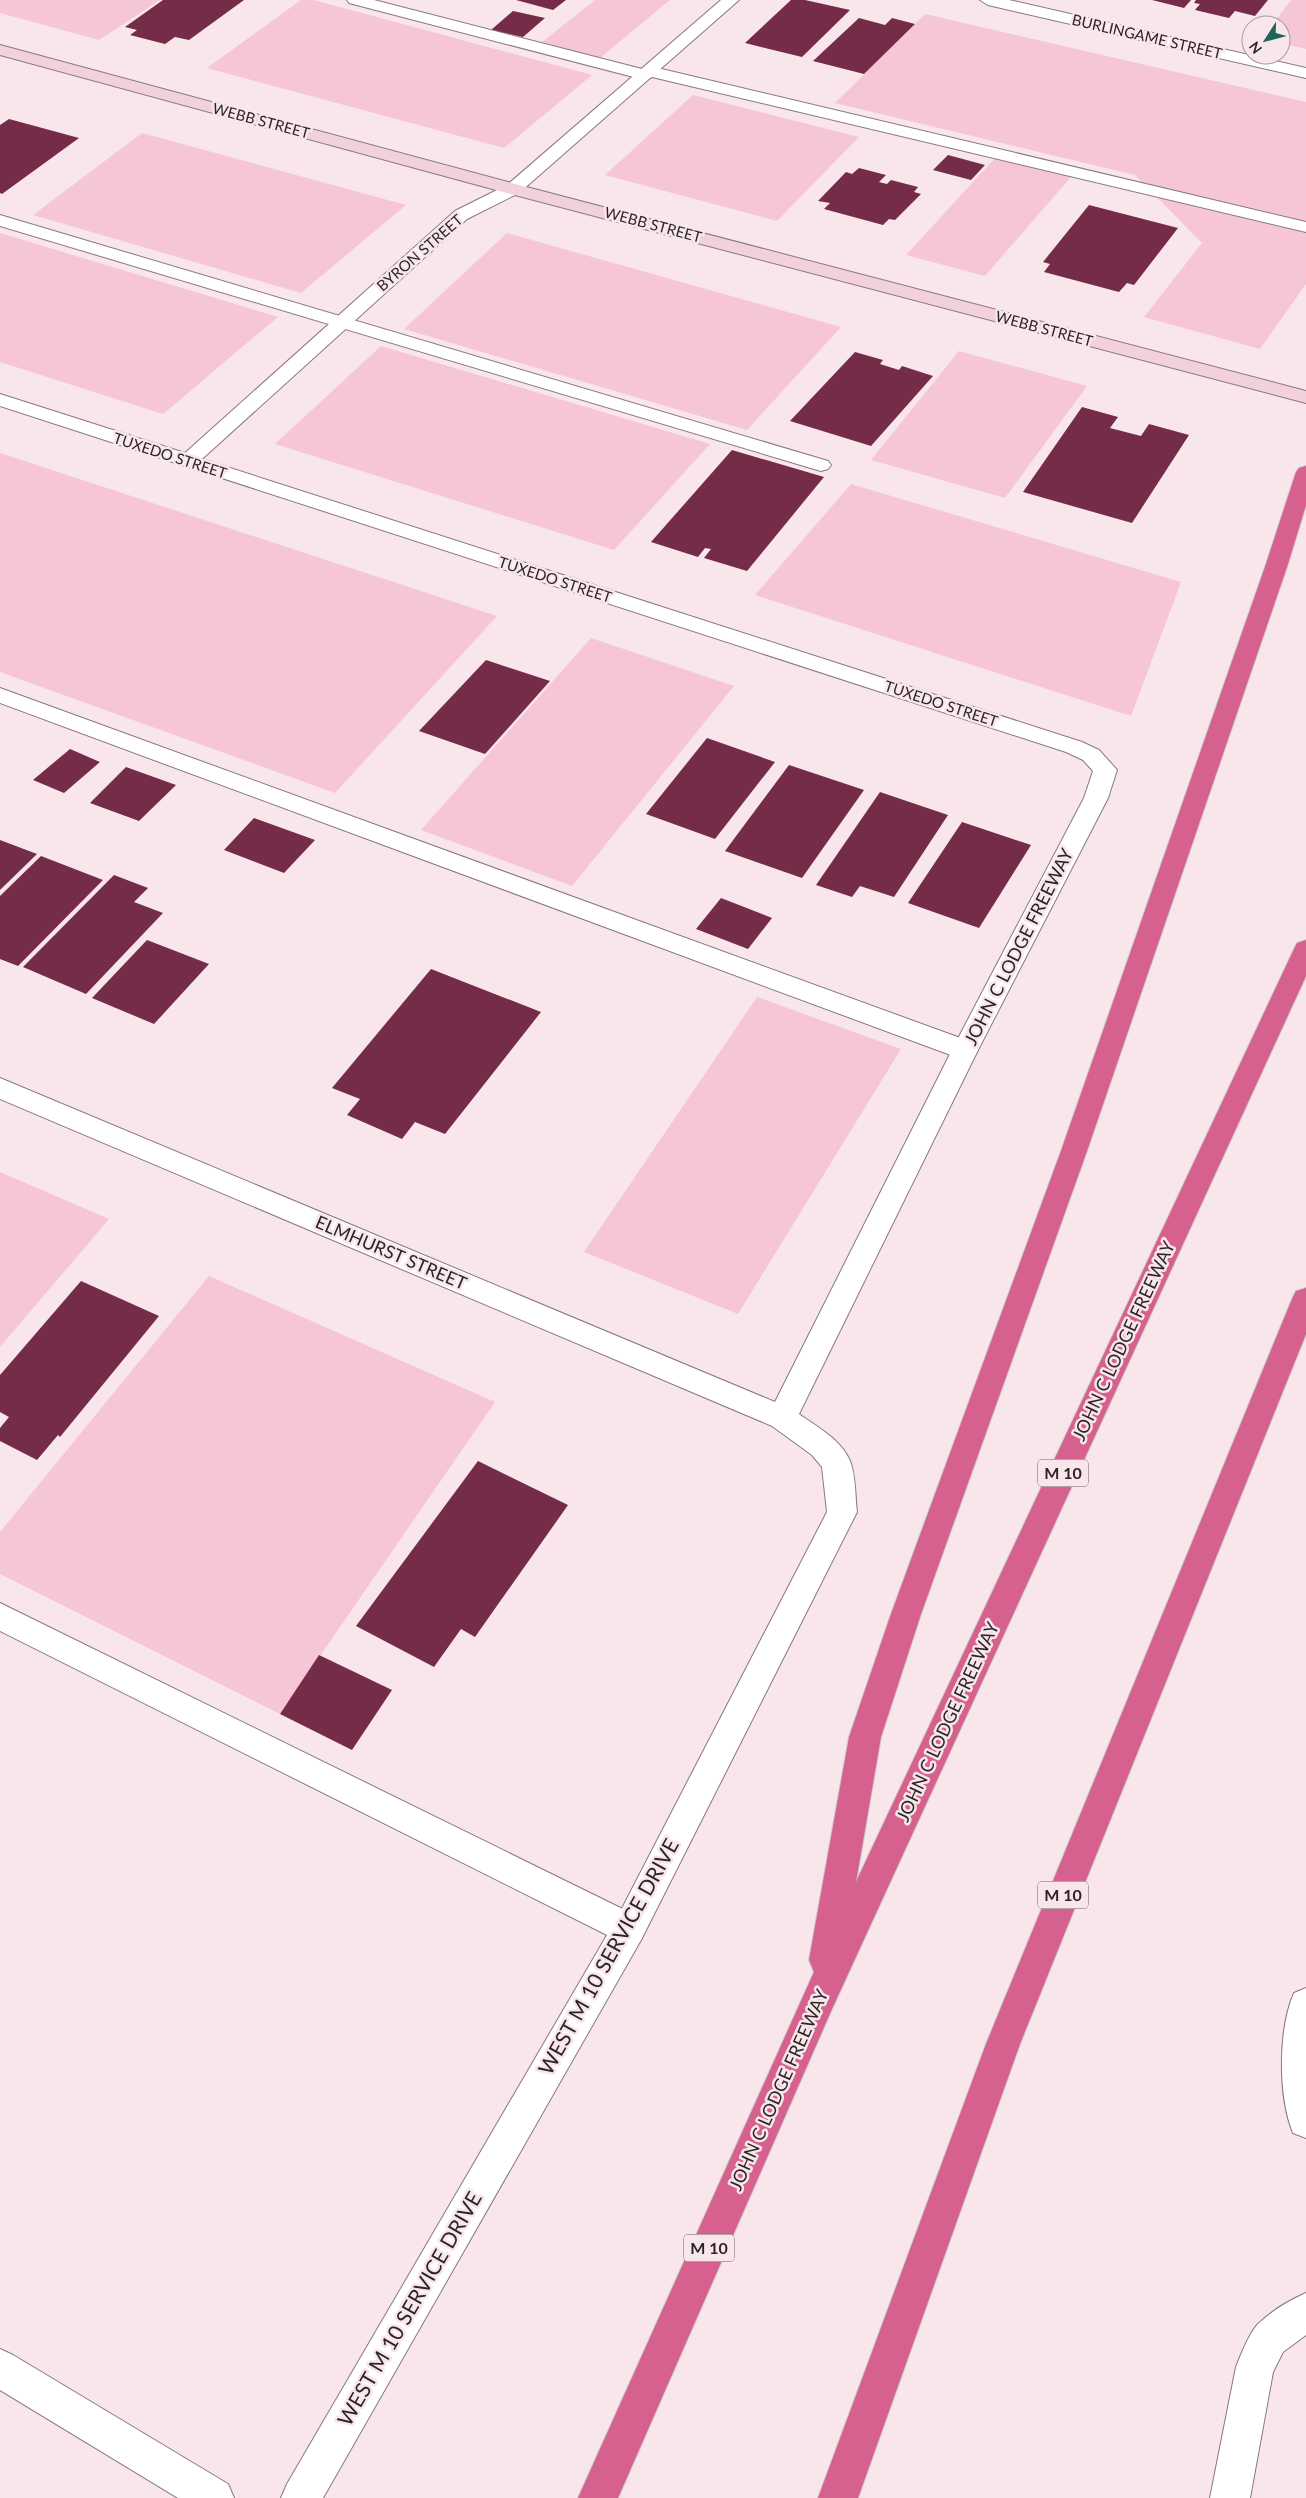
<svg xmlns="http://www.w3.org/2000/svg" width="1306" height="2498" viewBox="0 0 1306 2498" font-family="Lato,sans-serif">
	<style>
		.green { fill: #f6c6d5 }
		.building { fill: #742c49 }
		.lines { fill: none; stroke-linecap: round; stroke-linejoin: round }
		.lane-casing { stroke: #88787d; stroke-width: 2 }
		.street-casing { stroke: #88787d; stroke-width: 2 }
		.secondary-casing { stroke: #88787d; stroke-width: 2 }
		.highway-casing { stroke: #cccbcb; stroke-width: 2 }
		.lane { fill: #fff; fill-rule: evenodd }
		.street { fill: #fff; fill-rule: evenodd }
		.secondary { fill: #f3d0dd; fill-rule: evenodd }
		.highway { fill: #d6618e; fill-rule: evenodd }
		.labels { text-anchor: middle; stroke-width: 5; stroke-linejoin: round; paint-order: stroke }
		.far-street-label { font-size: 15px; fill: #2b2527; stroke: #f8e6eb }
		.shield { fill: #f8e6eb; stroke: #685f62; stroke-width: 1 }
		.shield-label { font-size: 16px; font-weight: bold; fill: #2b2527 }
		.street-label { font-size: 18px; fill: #2b2527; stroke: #f8e6eb }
		.near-street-label { font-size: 21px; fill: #2b2527; stroke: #f8e6eb }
	</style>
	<rect width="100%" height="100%" fill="#f8e6eb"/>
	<g class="green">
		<path d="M0,0H160L99,40L0,13Z"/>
		<path d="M301,0H314L592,75L504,148L207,68Z"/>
		<path d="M595,0H670L600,58L541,43Z"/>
		<path d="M1291,0H1306V49L1281,43V25H1272Z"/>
		<path d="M925,14L1306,102V284L1260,349L1144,317L1202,243L1135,175L835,103Z"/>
		<path d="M693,95L859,137L777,221L605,175Z"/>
		<path d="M142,133L406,205L301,293L33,215Z"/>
		<path d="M995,158L1071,177L985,276L906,255Z"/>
		<path d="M0,233L278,317L163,414L0,362Z"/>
		<path d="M507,233L841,327L747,430L404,329Z"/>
		<path d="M381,346L710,444L614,550L275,444Z"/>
		<path d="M959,351L1087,386L1005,498L871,460Z"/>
		<path d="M0,453L497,616L335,793L0,672Z"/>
		<path d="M851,484L1181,582L1131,716L755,595Z"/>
		<path d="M591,638L734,686L572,886L421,830Z"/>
		<path d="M757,997L901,1049L738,1314L584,1252Z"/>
		<path d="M0,1172L109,1219L0,1347Z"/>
		<path d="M209,1276L495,1402L280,1714L0,1574V1532Z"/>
	</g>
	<g class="building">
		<path d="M163,0H244L189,40L175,37L165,44L130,35L137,30L125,27Z"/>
		<path d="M516,0H566L553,10Z"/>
		<path d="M791,0H805L850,10L802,57L745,43Z"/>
		<path d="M1152,0H1191L1184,8Z"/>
		<path d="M1196,0H1268L1255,16L1235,11L1229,18L1195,10L1200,4L1194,3Z"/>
		<path d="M513,11L545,18L523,37L491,30Z"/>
		<path d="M859,18L885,25L892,18L915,24L864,74L813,61Z"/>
		<path d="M9,119L79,138L2,194L0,193V125Z"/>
		<path d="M948,155L985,165L971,180L933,170Z"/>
		<path d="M859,168L886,175L879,182L887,184L891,180L918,187L914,192L921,194L895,220L889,219L883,225L824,209L830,203L818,201L846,172L852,174Z"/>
		<path d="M1089,205L1178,228L1134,285L1127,283L1119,292L1044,272L1050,264L1043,262Z"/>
		<path d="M855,352L883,360L880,364L899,370L902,366L933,376L871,446L790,421Z"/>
		<path d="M1082,407L1118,417L1110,428L1141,436L1149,424L1189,435L1132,523L1023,492Z"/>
		<path d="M732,450L824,477L747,571L704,558L711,549L705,548L698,557L651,542Z"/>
		<path d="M486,660L550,681L485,754L419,731Z"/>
		<path d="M707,738L775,762L715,839L646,814Z"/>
		<path d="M70,749L100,762L64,793L33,780Z"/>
		<path d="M789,765L864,790L802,878L725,851Z"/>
		<path d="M126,767L176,785L139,821L90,803Z"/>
		<path d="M880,792L948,815L894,897L860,886L852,897L816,885Z"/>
		<path d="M254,818L315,840L284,873L224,850Z"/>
		<path d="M962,822L1031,845L979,928L908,903Z"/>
		<path d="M0,840L37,854L0,890Z"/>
		<path d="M41,856L103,880L18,966L0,959V896Z"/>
		<path d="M114,875L148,888L134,902L163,913L86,994L23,967Z"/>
		<path d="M721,898L772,918L748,949L696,929Z"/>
		<path d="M147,940L209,964L154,1024L92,998Z"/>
		<path d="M431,969L541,1012L445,1134L415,1122L402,1139L347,1115L360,1099L332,1088Z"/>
		<path d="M81,1281L159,1316L60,1437L58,1435L37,1460L0,1441V1428L9,1417L0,1412V1375Z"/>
		<path d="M478,1461L568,1505L475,1637L461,1629L434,1667L356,1626Z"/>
		<path d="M319,1655L392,1690L352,1750L280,1714Z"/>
	</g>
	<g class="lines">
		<defs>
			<g id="lane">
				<path d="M347,0H374L642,69L649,66L1306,222V232L652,77L645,80L349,3Z"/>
				<path d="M0,215L828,461L831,465L828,469L821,471L814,469L0,226Z"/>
				<path d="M0,688L974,1043L978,1050L974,1057L965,1059L956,1057L0,703Z"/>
				<path d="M0,1603L641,1918L646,1929L641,1940L629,1945L617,1940L0,1631Z"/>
				<path d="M1306,1988V2138L1293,2133C1278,2096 1278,2030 1294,1993Z"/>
			</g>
			<g id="street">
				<path d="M721,0H739L519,193L467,219L202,459L1082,742L1099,750L1117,770L1108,798L978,1050L799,1414C817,1427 841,1439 850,1461C856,1476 855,1496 857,1512L641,1940L323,2498H281L287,2484L617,1918L827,1512L822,1467L812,1455L772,1426L0,1099V1078L775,1402L952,1050L1084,798L1093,771L1083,760L1066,752L0,406V394L185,453L455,211L507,185Z"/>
				<path d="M980,0H1009L1306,68V78L988,5Z"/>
				<path d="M1306,2293V2335L1283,2352L1273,2372L1250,2498H1210L1236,2367C1241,2354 1248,2336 1257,2325C1270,2312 1290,2300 1306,2293Z"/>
				<path d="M0,2349L13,2355L228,2484L234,2498H178L0,2390Z"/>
			</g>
			<path id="secondary" d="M0,45L519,185L1306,391V403L507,193L0,55Z"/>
			<g id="highway">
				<path d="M1306,466V505L1288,564L1087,1151L921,1614L881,1737L856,1882L1294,949L1297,943L1306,940V976L832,2009L618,2498H578L814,1972L809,1960L849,1737L891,1614L1061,1151L1266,564L1296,472L1299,468Z"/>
				<path d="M1306,1288V1334L1020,2044L858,2498H818L986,2044L1292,1299L1296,1291Z"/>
			</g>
		</defs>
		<use href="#lane" class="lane-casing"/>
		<use href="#street" class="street-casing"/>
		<use href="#secondary" class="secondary-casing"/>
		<use href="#highway" class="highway-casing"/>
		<use href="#lane" class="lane"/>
		<use href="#street" class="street"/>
		<use href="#secondary" class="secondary"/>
		<use href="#highway" class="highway"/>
	</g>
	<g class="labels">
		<g class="far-street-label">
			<text transform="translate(1147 37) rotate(13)" y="5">BURLINGAME STREET</text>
			<text transform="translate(261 121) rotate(15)" y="5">WEBB STREET</text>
			<text transform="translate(653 225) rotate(15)" y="5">WEBB STREET</text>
			<text transform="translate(420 253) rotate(-41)" y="5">BYRON STREET</text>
			<text transform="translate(1044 329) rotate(15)" y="5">WEBB STREET</text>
			<text transform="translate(170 456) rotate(18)" y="5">TUXEDO STREET</text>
			<text transform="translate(555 580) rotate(18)" y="5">TUXEDO STREET</text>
			<text transform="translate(941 704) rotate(18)" y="5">TUXEDO STREET</text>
		</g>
		<g class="shield">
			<rect x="1038" y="1459.5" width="50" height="27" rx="4"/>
			<rect x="1038" y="1881.5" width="50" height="27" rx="4"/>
			<rect x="684" y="2234.5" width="50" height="27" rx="4"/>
		</g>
		<g class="shield-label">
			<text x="1063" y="1479">M 10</text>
			<text x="1063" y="1901">M 10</text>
			<text x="709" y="2254">M 10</text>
		</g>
		<g class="street-label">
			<text transform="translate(1019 947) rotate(-63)" y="6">JOHN C LODGE FREEWAY</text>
			<text transform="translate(391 1253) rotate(23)" y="6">ELMHURST STREET</text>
			<text transform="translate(1124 1341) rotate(-65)" y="6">JOHN C LODGE FREEWAY</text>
			<text transform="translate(948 1722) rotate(-65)" y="6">JOHN C LODGE FREEWAY</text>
			<text transform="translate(779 2090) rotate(-66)" y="6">JOHN C LODGE FREEWAY</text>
		</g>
		<g class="near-street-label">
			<text transform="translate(609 1957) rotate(-61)" y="7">WEST M 10 SERVICE DRIVE</text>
			<text transform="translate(410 2309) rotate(-60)" y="7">WEST M 10 SERVICE DRIVE</text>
		</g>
	</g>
	<g transform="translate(1266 40) rotate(234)"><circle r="24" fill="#f8e6eb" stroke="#a6999d"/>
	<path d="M0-4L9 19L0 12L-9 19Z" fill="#1e6457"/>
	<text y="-8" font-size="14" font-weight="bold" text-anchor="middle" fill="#2b2527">N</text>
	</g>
</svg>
